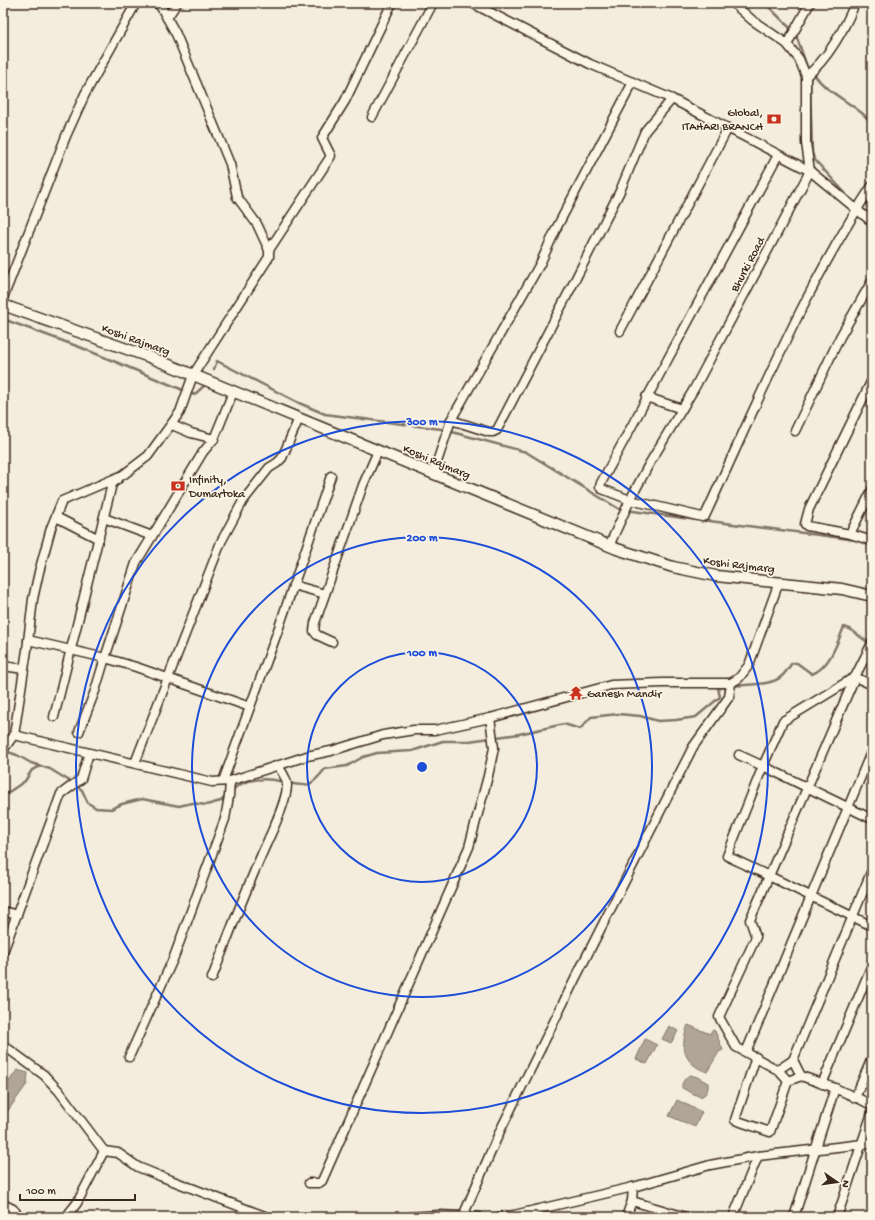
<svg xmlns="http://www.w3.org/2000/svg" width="875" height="1220" viewBox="0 0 875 1220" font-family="'Gochi Hand',sans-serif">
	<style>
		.water { fill: #b0a596; stroke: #817466 }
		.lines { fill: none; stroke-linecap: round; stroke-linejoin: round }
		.stream { stroke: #817466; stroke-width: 2.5 }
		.minor-casing { stroke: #3b2a1e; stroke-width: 11 }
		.major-casing { stroke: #3b2a1e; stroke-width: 13 }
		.minor { stroke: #fcf5e5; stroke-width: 8 }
		.major { stroke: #fcf5e5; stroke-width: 10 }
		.ring { fill: none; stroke: #1d4ed8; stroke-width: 2 }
		.labels { text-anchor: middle; stroke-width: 3.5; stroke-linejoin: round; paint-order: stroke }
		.poi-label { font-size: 12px; fill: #3b2a1e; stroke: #fcf5e5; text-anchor: start }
		.street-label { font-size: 12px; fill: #3b2a1e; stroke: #fcf5e5 }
		.centre { fill: #1d4ed8; stroke: #fcf5e5; stroke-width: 2 }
		.ring-label { font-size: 12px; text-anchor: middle; font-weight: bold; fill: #1d4ed8; stroke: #fcf5e5; stroke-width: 3.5; stroke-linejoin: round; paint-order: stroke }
	</style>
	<rect width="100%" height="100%" fill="#f4eddd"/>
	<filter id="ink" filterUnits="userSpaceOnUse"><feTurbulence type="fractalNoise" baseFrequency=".025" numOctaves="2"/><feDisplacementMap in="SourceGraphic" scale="8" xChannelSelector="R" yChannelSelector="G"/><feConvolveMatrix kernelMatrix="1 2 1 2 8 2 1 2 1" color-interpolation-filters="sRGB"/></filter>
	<g filter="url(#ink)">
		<g class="water">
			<path d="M688,1025L710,1034L712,1030L715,1031L723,1050L719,1052L707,1072C684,1064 679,1047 688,1025Z"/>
			<path d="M669,1026L678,1031L671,1043L662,1039Z"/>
			<path d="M645,1039L657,1045L647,1064L636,1059Z"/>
			<path d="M17,1070L28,1073L27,1084L7,1112L5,1125L3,1124V1090Z"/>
			<path d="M691,1075L697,1077L708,1083C709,1090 706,1095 700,1097L682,1088V1084C684,1080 686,1076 691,1075Z"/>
			<path d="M677,1100L702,1112L695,1127L669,1116Z"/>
		</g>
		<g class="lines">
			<g class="stream">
				<path d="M765,3L792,30"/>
				<path d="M796,35L807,67"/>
				<path d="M811,73L814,74C826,92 847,100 863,114C866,117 868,120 872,122"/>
				<path d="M810,79L812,152L814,159L846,194"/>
				<path d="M865,211L872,217"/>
				<path d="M3,319L82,348L183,390"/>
				<path d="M214,369L217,361L299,403L325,414L441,429L526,452L619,509L697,520"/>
				<path d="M191,393L194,395L206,384"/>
				<path d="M702,520L857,540"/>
				<path d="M732,686C747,684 772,686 782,676C786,672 789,667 792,663H797L812,674C830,667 837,643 844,627L850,629L870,644"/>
				<path d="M5,751L17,755L31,763L50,769L68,780L82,790L88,803L96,808L111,809L122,804L142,799L179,806L192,803L206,805L221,801L227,795"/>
				<path d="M289,783C309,788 312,785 325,769L347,766L363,757L377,753L412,751L443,741H469L519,734L564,724L580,729L591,717L618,714L640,716L658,721L676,720L696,717L720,697L718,688L725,687"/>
				<path d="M232,790C246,778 267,777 284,782"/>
				<path d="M3,796L25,781L32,770L41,766"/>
			</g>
			<defs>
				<g id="minor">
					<path d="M472,3L590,64L672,99L810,171L872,222"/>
					<path d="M167,18L177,3"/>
					<path d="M787,44L810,3"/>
					<path d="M806,76C827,61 846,26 855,3"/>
					<path d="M372,117L433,3"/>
					<path d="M778,155L601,483L600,487L602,489L630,500L702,517L705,516C757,404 804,289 872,186"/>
					<path d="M269,250L331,156L322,138L345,101L392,3"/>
					<path d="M3,298L66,136L85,94L136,3"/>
					<path d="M620,331L728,128"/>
					<path d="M872,380L809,509L805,524L807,526L850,534L872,541"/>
					<path d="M646,397L682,409"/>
					<path d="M451,420L489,432H493L497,430L572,286L620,191L645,131L672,99"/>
					<path d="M172,425L191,433L214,439L203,452L136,563L105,658L136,667L250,707"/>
					<path d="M795,431L840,337L872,281"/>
					<path d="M214,439L233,392"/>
					<path d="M433,474L451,420L540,264L557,227L633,82"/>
					<path d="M56,517L99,539"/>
					<path d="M104,518L152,536"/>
					<path d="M850,534L872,490"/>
					<path d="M609,546L630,500L648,466L694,389L810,171L806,143V76L799,59L787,44L752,20L733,3"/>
					<path d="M293,585L325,594"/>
					<path d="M28,640L105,658L95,691L79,732"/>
					<path d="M332,642L317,635L314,631L315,623L363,485L378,451"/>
					<path d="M872,643L855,677L783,721L763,766L872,819"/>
					<path d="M3,666L24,669"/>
					<path d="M54,717L112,484L118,479"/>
					<path d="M14,735L212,782L230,781L307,756L331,751L383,735L414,730H435L490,718L611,685L662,683H731L739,678L749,665L779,582"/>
					<path d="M3,750L14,735L27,650L33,599L39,572L51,528L62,501L123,475L148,456L180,412L193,375L269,257V250L257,224L237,197L230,164L176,34L161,7L157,3"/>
					<path d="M739,755L763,766L727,856L769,876L855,677L872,685"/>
					<path d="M135,763L221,542L243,501L269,468L277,463L282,458L299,418"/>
					<path d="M223,781L277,633L331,476"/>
					<path d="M3,911L17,915"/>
					<path d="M3,952L61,794L81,779L89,753"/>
					<path d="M212,978C228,937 243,897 261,856C268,839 287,803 287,785C287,778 282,772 278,766"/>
					<path d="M3,1045L44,1075L59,1091L104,1151"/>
					<path d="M746,1052L872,750"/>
					<path d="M129,1057L174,957L225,819L229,796L230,781"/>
					<path d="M756,1057L735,1120L770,1132L788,1081"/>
					<path d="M778,1070L793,1060"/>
					<path d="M801,1076L793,1060L872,870"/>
					<path d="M822,1084L872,965"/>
					<path d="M835,1088L801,1076L788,1081L778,1070L736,1047L719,1017L756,937L750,920L769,876L872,926"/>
					<path d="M855,1098L872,1058"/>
					<path d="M309,1183H319L322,1181L469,847L488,776L494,748L490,718"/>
					<path d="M632,1201L686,1217"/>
					<path d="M3,1204L13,1209L20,1217"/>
					<path d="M463,1216L479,1217"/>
					<path d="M66,1217L77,1203L104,1151L118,1153L138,1167L160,1176L267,1217"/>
					<path d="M410,1217L439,1215L463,1216L500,1131L575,979L693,747L729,697L731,683"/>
					<path d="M499,1217L514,1215L633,1187L710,1165L758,1156L872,1143"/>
					<path d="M626,1217L632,1201L633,1187"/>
					<path d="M733,1217L758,1156"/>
					<path d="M794,1217L835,1088C844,1093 865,1100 872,1106"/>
					<path d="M837,1217L872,1113"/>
				</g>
				<path id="major" d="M3,305L152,358L617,549L673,567L716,576L842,589L872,596"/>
			</defs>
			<use href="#minor" class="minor-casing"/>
			<use href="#major" class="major-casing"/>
			<use href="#minor" class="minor"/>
			<use href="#major" class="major"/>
		</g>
	</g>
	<g class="ring">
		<circle cx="422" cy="767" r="115"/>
		<circle cx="422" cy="767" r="230"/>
		<circle cx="422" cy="767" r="346"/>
	</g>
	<defs>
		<symbol id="bank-bare" viewBox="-9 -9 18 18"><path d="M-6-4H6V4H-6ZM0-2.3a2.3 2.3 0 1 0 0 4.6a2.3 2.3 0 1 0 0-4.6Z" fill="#c8321e" stroke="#fcf5e5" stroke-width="2.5" paint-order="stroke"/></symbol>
		<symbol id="temple-bare" viewBox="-9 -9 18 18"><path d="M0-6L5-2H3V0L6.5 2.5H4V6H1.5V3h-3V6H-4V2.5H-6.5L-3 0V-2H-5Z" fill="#c8321e" stroke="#fcf5e5" stroke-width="2.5" paint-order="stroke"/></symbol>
	</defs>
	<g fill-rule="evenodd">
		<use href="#bank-bare" x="764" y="109" width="20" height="20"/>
		<use href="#bank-bare" x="168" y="476" width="20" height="20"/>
		<use href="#temple-bare" x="566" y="683" width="20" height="20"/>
	</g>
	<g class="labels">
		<g class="poi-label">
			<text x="763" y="116" text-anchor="end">Global,<tspan x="763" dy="14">ITAHARI BRANCH</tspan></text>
			<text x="189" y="483">Infinity,<tspan x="189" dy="14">Dumartoka</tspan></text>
			<text x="587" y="697">Ganesh Mandir</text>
		</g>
		<g class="street-label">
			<text transform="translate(747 264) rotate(-62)" y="4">Bhurki Road</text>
			<text transform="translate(136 339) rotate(20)" y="4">Koshi Rajmarg</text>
			<text transform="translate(437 461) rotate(23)" y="4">Koshi Rajmarg</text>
			<text transform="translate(739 564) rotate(7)" y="4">Koshi Rajmarg</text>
		</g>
	</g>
	<circle cx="422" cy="767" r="6" class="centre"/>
	<g class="ring-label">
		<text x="422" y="425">300 m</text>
		<text x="422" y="541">200 m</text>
		<text x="422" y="656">100 m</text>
	</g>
	<rect width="875" height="1220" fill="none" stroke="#fcf5e5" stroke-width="16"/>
	<rect x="8" y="8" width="859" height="1204" fill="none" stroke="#3b2a1e" stroke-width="1.5" filter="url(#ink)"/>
	<g transform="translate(837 1182) rotate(103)" stroke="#fcf5e5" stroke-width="3" paint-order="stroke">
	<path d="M0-3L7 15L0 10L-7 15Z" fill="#3b2a1e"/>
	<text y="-6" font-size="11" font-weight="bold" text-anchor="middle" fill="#3b2a1e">N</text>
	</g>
	<path d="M20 1194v6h115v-6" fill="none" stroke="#3b2a1e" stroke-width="2"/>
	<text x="26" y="1194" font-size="12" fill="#3b2a1e" stroke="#fcf5e5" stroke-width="3" paint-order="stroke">100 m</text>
</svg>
